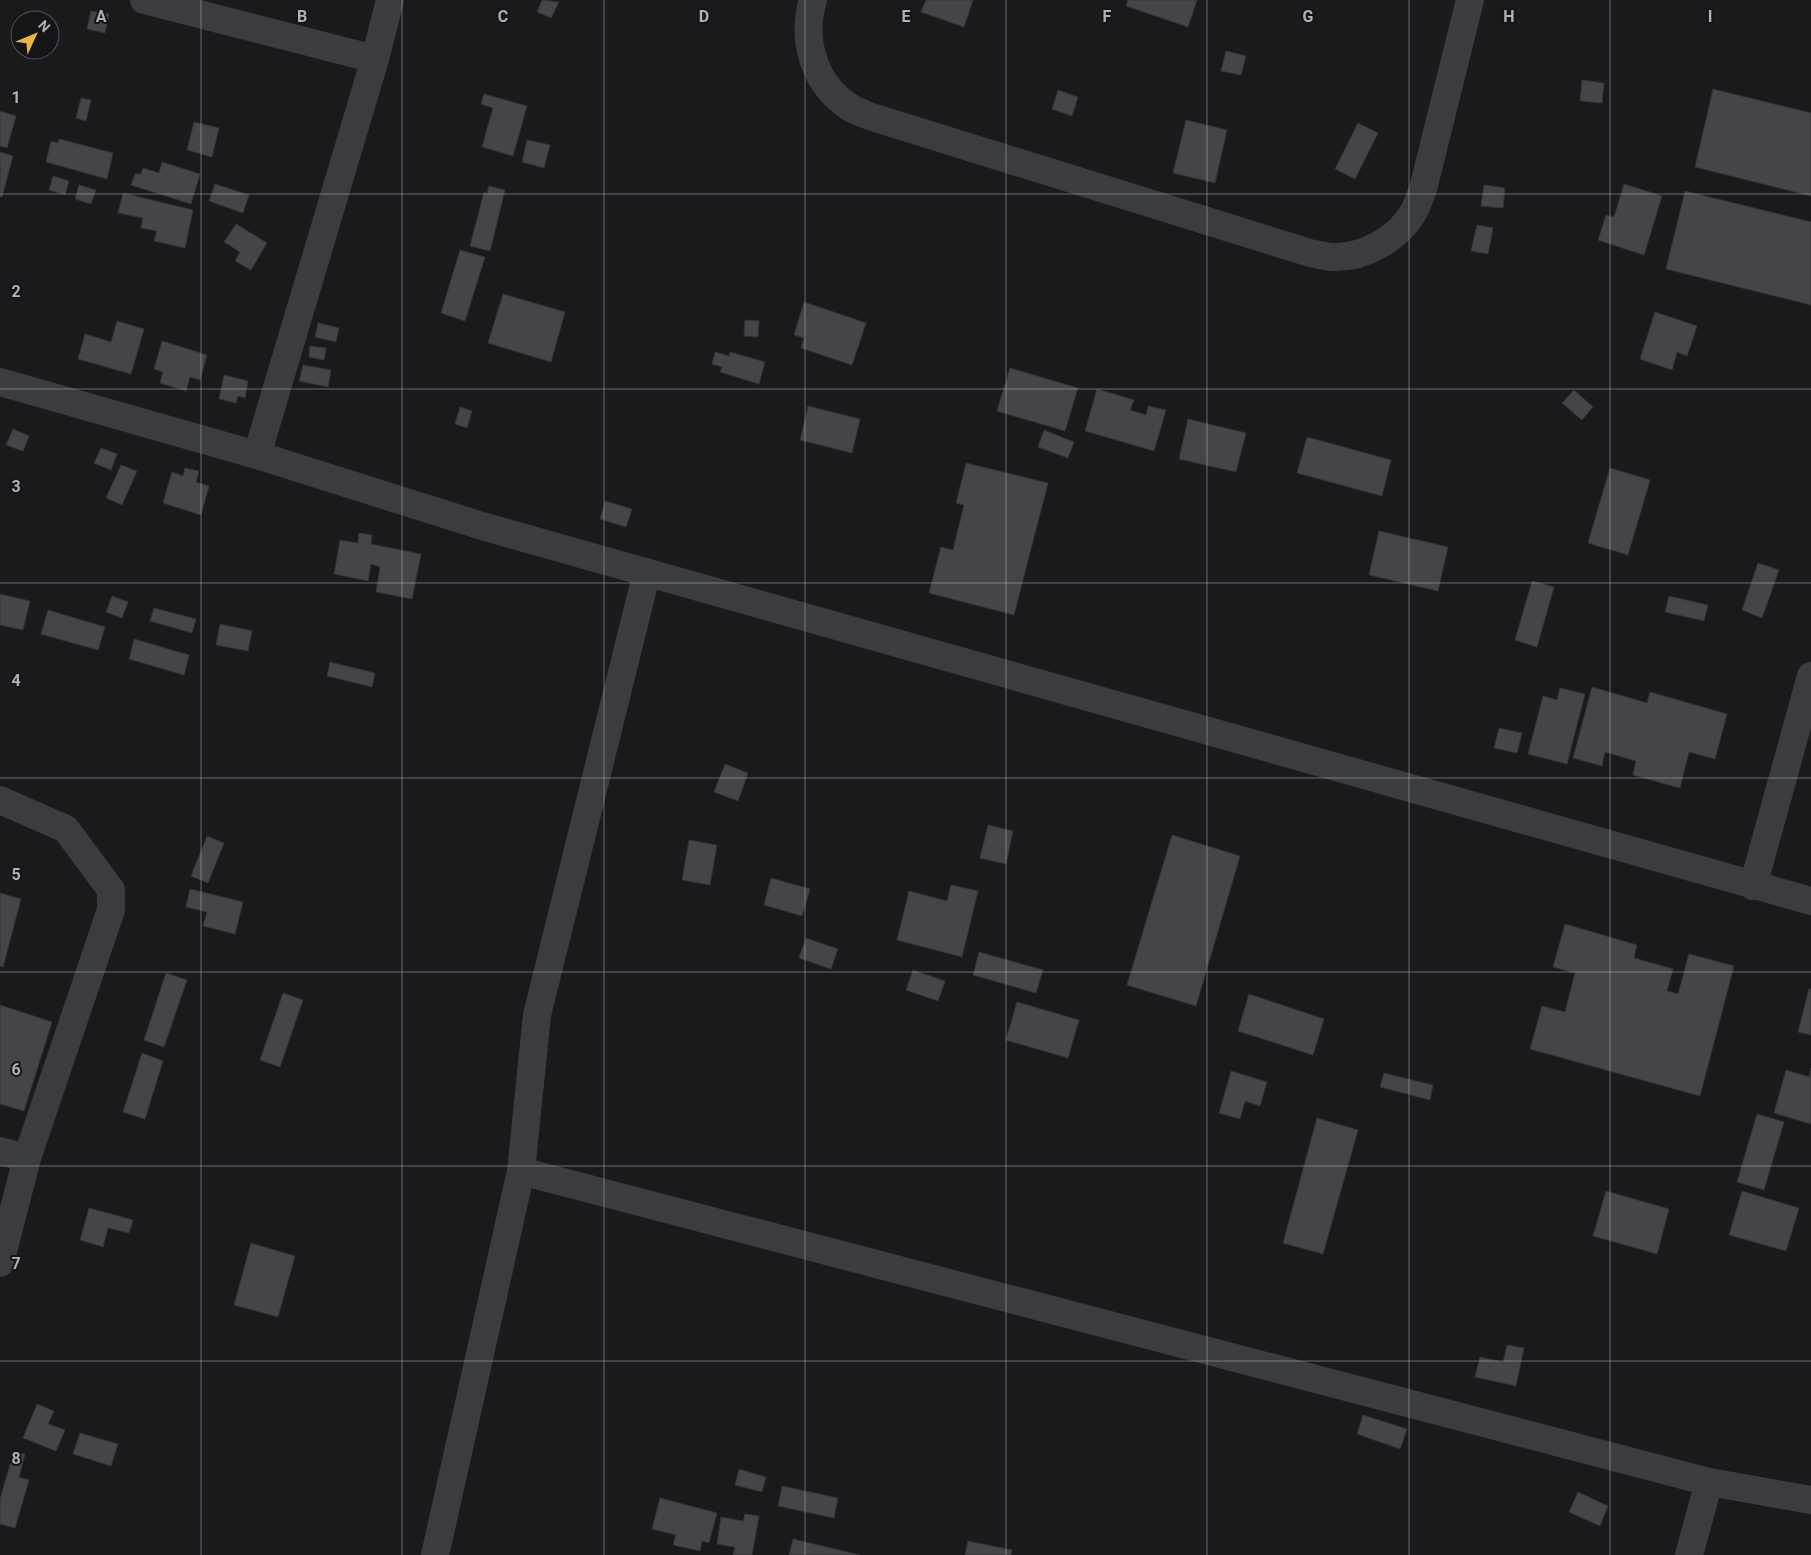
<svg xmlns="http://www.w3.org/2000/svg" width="1811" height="1555" viewBox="0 0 1811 1555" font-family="Roboto,sans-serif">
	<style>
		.building { fill: #444549; stroke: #343438 }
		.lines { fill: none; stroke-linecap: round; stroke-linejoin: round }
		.minor { stroke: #3b3c41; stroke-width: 28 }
		.grid { fill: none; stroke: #adb1bb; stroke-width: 1; stroke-opacity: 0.55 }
		.grid-label { font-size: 16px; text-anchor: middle; font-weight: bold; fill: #adb1bb; stroke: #151517; stroke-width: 4; stroke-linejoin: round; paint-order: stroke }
	</style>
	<rect width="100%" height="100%" fill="#1a1a1c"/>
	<g class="building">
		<path d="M542,0L559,2L551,18L537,12Z"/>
		<path d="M926,0H973L964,27L921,12Z"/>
		<path d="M1128,0H1197L1188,27L1126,6Z"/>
		<path d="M91,11L109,14L105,33L87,29Z"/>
		<path d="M1226,51L1246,56L1241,75L1221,71Z"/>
		<path d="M1582,80L1604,83L1602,103L1580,101Z"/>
		<path d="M1713,89L1811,113V196L1695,167Z"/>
		<path d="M1058,90L1078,97L1072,116L1052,109Z"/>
		<path d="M484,94L527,106L513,156L482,147L493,108L481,104Z"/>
		<path d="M81,98L91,100L86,121L76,118Z"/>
		<path d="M0,111L16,116L7,148L0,146Z"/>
		<path d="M1186,120L1227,130L1215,183L1173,173Z"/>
		<path d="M194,122L219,128L212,157L187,150Z"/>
		<path d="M1358,123L1378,133L1355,179L1335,169Z"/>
		<path d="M59,139L113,153L107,179L46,162L51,141L58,143Z"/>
		<path d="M527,140L550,145L544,168L522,162Z"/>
		<path d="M0,152L13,156L2,197H0Z"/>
		<path d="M162,162L200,174L191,204L131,185L135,174H141L143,168L159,173Z"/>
		<path d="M53,176L69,181L65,195L49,190Z"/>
		<path d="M215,184L249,195L243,213L209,201Z"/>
		<path d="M1624,184L1662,196L1644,255L1598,240L1606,215L1614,217Z"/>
		<path d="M79,185L96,190L91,204L75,199Z"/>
		<path d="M1484,185L1505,188L1503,208L1481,206Z"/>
		<path d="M489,186L505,190L490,251L470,246L484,192L487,193Z"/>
		<path d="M1685,191L1811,222V305L1666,269Z"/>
		<path d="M123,193L193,210L185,248L154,241L157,231L141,228L143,218L118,213Z"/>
		<path d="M236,224L267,243L251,270L235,261L240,252L224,242Z"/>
		<path d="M1477,225L1493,228L1488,254L1471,251Z"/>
		<path d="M460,250L485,257L465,321L441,313Z"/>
		<path d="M503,294L565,312L551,362L488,343Z"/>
		<path d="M804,302L866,323L852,365L801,348L804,338L794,335Z"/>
		<path d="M1655,312L1697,326L1687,356L1677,352L1672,370L1640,359Z"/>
		<path d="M745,320L759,321L758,337L744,336Z"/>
		<path d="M117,321L144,329L131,374L78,359L85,334L111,342Z"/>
		<path d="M318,323L339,328L336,342L315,337Z"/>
		<path d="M162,341L207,355L200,380L190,377L186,391L160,383L163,372L154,369Z"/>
		<path d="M310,346L326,348L324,360L309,357Z"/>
		<path d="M715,352L729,356L730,352L765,362L759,384L720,372L722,367L712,364Z"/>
		<path d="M303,365L331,370L328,387L299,381Z"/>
		<path d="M1010,368L1078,388L1065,431L997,411Z"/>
		<path d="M224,375L248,381L245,398L238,396L236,403L219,399Z"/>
		<path d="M1097,389L1134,400L1130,410L1146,415L1148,406L1166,410L1154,451L1085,431Z"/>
		<path d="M1574,390L1593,407L1582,420L1562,403Z"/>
		<path d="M808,406L860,419L852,453L800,440Z"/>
		<path d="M460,407L472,411L467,428L455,424Z"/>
		<path d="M1188,419L1246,433L1236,472L1179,459Z"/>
		<path d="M13,429L29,436L23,451L6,445Z"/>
		<path d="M1044,430L1074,442L1068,458L1038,447Z"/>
		<path d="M1307,437L1391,460L1382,496L1297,473Z"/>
		<path d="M101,448L117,454L111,470L94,463Z"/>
		<path d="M966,463L1048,483L1014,615L929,593L941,547L953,550L964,505L956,503Z"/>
		<path d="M121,465L137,471L122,505L106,498Z"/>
		<path d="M185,468L199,471L196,482L209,486L201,515L163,503L172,472L183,476Z"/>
		<path d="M1610,468L1650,480L1628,555L1588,543Z"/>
		<path d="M605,501L632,509L626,527L600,519Z"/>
		<path d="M1379,531L1448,547L1438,591L1369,575Z"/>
		<path d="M359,533L372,535L371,544L421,554L412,599L376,592L380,567L371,564L368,581L334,574L340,540L358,543Z"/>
		<path d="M1758,563L1779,570L1762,618L1742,610Z"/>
		<path d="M1532,581L1554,587L1537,647L1515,640Z"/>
		<path d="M0,594L30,601L23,630L0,625Z"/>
		<path d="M112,596L128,602L122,618L106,612Z"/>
		<path d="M1669,596L1708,605L1704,621L1665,612Z"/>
		<path d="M154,608L196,619L192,633L150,621Z"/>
		<path d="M48,610L105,627L98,650L41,634Z"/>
		<path d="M220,624L252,631L248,651L216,645Z"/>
		<path d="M134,639L189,655L184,675L129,659Z"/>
		<path d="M330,662L375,673L372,687L327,676Z"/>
		<path d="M1592,687L1647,703L1650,692L1727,714L1715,759L1689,752L1680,788L1633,775L1636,761L1605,752L1602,766L1573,758Z"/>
		<path d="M1560,688L1585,694L1567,764L1528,754L1543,696L1557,700Z"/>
		<path d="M1499,728L1522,733L1517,753L1494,748Z"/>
		<path d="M725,764L748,773L738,801L714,792Z"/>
		<path d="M988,825L1013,831L1006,864L980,858Z"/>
		<path d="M1172,835L1240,856L1196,1006L1127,985Z"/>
		<path d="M207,836L224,843L208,883L191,876Z"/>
		<path d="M689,840L717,845L710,885L682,880Z"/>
		<path d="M771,878L810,889L802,916L764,905Z"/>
		<path d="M951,885L978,891L962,957L897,940L909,891L947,901Z"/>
		<path d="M190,889L243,902L235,934L203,926L207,912L186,907Z"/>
		<path d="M0,893L21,899L3,967L0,966Z"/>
		<path d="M1565,924L1637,945L1634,958L1673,969L1667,991L1678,994L1689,954L1734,966L1700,1096L1530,1049L1542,1006L1565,1012L1575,973L1553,967Z"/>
		<path d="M806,938L838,949L831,969L799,958Z"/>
		<path d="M979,952L1043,970L1036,993L973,975Z"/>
		<path d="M913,970L945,981L938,1001L906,990Z"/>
		<path d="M166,973L187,980L164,1047L144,1040Z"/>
		<path d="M1809,989H1811V1035L1798,1032Z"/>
		<path d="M283,993L303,1000L280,1067L260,1060Z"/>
		<path d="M1249,994L1324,1019L1313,1055L1238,1031Z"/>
		<path d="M1017,1002L1079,1020L1068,1058L1006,1040Z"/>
		<path d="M0,1005L52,1022L24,1111L0,1104Z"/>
		<path d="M142,1053L163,1061L145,1119L123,1112Z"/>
		<path d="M1811,1068V1124L1774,1113L1786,1070L1809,1077Z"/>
		<path d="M1231,1071L1267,1082L1260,1106L1245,1101L1240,1119L1219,1113Z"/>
		<path d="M1384,1073L1433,1085L1430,1100L1380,1087Z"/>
		<path d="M1757,1114L1784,1122L1764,1190L1737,1182Z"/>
		<path d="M1317,1118L1358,1130L1323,1254L1283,1243Z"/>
		<path d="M1606,1191L1669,1209L1657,1254L1593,1236Z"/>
		<path d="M1742,1191L1799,1208L1786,1251L1729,1235Z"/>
		<path d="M89,1208L133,1220L129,1233L108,1228L103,1247L80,1240Z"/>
		<path d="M251,1243L295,1256L278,1317L234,1305Z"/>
		<path d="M1507,1345L1524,1348L1516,1386L1475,1377L1480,1357L1503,1362Z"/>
		<path d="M37,1404L54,1411L48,1424L65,1430L56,1451L23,1438Z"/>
		<path d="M1363,1415L1407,1429L1400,1449L1357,1434Z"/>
		<path d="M80,1433L118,1444L111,1466L73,1454Z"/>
		<path d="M14,1451L25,1454L19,1477L29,1480L15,1528L0,1524V1499Z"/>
		<path d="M739,1469L766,1477L762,1492L735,1485Z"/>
		<path d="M782,1486L838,1498L834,1518L778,1506Z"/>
		<path d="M1578,1492L1608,1506L1600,1526L1569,1512Z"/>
		<path d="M660,1498L717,1513L709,1543L702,1541L700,1551L673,1545L676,1535L652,1529Z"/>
		<path d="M745,1514L759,1516L752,1555H733L735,1547L717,1544L721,1517L743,1521Z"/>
		<path d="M793,1539L860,1555H789Z"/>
		<path d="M968,1541L1012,1550L1011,1555H965Z"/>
	</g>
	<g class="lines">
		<g class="minor">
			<path d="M144,0L375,59"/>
			<path d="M813,0C801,40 814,85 851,108C858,112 865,114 872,117L1310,253C1317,254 1325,257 1333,257C1365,258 1399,238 1414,211C1418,204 1420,196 1423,189L1470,0"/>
			<path d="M0,382L257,455L482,526L1811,901"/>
			<path d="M257,455L375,59L390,0"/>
			<path d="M0,800L66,829L111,890V910L27,1158L0,1263"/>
			<path d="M1753,886L1811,676"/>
			<path d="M0,1151L27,1158"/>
			<path d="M521,1171L537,1015L647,572"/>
			<path d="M435,1555L521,1171L1709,1482L1811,1500"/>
			<path d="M1689,1555L1709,1482"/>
		</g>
	</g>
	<path class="grid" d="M201,0V1555M402,0V1555M604,0V1555M805,0V1555M1006,0V1555M1207,0V1555M1409,0V1555M1610,0V1555M0,194H1811M0,389H1811M0,583H1811M0,778H1811M0,972H1811M0,1166H1811M0,1361H1811"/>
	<g class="grid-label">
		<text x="101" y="22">A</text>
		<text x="302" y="22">B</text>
		<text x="503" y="22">C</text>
		<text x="704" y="22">D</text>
		<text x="906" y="22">E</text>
		<text x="1107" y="22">F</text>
		<text x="1308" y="22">G</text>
		<text x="1509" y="22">H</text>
		<text x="1710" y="22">I</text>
		<text x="16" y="103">1</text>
		<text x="16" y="297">2</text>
		<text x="16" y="492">3</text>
		<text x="16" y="686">4</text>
		<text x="16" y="880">5</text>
		<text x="16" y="1075">6</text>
		<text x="16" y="1269">7</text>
		<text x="16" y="1464">8</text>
	</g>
	<g transform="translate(35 35) rotate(46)"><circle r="24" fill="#151517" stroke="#525359"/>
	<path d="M0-4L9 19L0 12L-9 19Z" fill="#e9b345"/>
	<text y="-8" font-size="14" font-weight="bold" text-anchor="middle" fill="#adb1bb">N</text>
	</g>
</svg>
